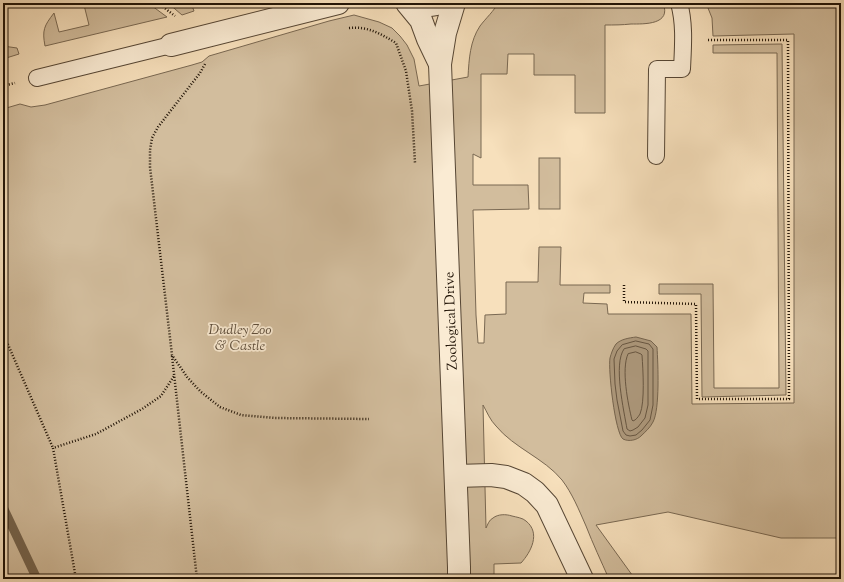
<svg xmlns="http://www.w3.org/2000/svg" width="844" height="582" viewBox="0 0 844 582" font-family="'Sorts Mill Goudy',serif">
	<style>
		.green { fill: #d2bd9d; stroke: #796852 }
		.water { fill: #ae9a7e; stroke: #75644e }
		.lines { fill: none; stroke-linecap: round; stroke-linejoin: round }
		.shore { stroke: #675642; stroke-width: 1 }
		.stream { stroke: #75644e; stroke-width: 9 }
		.lane-casing { stroke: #564634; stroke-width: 18 }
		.street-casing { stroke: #564634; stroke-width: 24 }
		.path { stroke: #201306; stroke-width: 2.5; stroke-dasharray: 1 2; stroke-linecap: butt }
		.lane { stroke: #faebd3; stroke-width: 16 }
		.street { stroke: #faebd3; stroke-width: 22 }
		.labels { text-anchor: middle; stroke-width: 3.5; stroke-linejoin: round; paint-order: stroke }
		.street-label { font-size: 14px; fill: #201306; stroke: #faebd3 }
		.park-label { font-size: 14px; font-style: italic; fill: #5e4e3b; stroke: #faebd3 }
	</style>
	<rect width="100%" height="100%" fill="#f7e0bc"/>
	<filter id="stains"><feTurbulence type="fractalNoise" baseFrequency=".005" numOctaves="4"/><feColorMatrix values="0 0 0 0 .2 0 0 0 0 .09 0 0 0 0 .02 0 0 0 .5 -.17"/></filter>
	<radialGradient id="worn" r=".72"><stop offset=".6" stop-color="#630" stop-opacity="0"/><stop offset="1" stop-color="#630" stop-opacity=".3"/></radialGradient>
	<g class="green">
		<path d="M88,3H148L167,17L45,46C42,30 44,26 54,13L59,32L89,25L84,5Z"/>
		<path d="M168,3H191L194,11L182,15Z"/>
		<path d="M498,3H663C672,25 644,24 631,24C622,25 614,25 605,25V113H575V75H534V54H508L507,74H481V158L473,154V185H528L529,209L473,210L476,315L478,343H484L485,315L506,314V282H538L539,247H561L560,285H610V293H584L583,303L607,304L608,314H691L692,404L794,403V34L713,36L712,18L706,3H837L841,45V538H781L668,512L596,525L635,579H609C601,561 593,544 586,526C579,510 572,493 562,480C544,458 514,448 496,426C490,420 487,412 483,405L486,528C488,524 489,520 493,518C498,514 506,514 512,516C516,517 523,518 526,521C541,533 531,552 521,563L494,564V579H3V109L20,104L31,107L45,105L192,65L202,62L209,56L329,21L354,15L379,22L392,28L400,36L407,45L414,59L419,86L468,77C469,59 470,41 480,26C486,18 494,11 498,3Z"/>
		<path d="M782,44L786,395L702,397L701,294H659V284H713L714,388H779L777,53H713V45Z"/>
		<path d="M3,46L17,48L19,54L3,59Z"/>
		<rect x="539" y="158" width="21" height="51"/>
	</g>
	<path class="water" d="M636,337L651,341L657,347C658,364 660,409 653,422C650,428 645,432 641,436C637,440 629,442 623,439C615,433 608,370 610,358C611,354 613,348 616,344C621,339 629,338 636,337Z"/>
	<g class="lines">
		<g class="shore">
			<path d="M636,341L649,344L653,349V405L650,420L642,430L636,435L630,436L626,435L623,431L617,400L615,384L614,359L617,351L622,345Z"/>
			<path d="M636,346L646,349L648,351V405L645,418L638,427L633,430L630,431L627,429C624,411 613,364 624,349Z"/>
			<path d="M636,352L641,354L642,355C643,370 645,402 640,414C638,417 636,420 633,421L632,420C628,404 621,369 628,354Z"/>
		</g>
		<path class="stream" d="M3,507L37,579"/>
		<defs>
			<g id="lane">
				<path d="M37,78L171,45"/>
				<path d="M656,156L657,69H682C683,47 685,24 679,3"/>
			</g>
			<g id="street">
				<path d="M407,3L421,20L428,39L440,64"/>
				<path d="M413,3C422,7 432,5 441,3"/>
				<path d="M454,3L445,33L440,64L459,567V579"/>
				<path d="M171,45L338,3"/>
				<path d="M456,476L491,475L506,477L524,484L535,492L547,505L582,579"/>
			</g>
		</defs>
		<use href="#lane" class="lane-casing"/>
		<use href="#street" class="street-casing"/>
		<g class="path">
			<path d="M158,3L175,16"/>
			<path d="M349,28C368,26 381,34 396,43L406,71L412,111L415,163"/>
			<path d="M205,64L200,73L158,127L152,138L150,150V167L172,355L187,377L201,392L220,407L241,415L275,418L369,419"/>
			<path d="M3,86L15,83"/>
			<path d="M624,285V302L696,304L697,399H789L788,40H707V41"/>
			<path d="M3,333L53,448"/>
			<path d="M172,356L197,579"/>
			<path d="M76,579L53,448L96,434L142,409L161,396L174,376"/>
		</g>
		<use href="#lane" class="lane"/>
		<use href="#street" class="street"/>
	</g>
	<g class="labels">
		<g class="street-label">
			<text transform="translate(450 321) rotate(-92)" y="5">Zoological Drive</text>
		</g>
		<g class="park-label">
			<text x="240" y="334">Dudley Zoo<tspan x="240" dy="16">&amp; Castle</tspan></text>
		</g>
	</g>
	<rect width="844" height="582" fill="none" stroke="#f7e0bc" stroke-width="16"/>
	<rect x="4" y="4" width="836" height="574" fill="none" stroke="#201306" stroke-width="2"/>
	<rect x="8" y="8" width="828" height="566" fill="none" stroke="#201306"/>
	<rect width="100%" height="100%" filter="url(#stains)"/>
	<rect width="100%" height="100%" fill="url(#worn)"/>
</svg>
